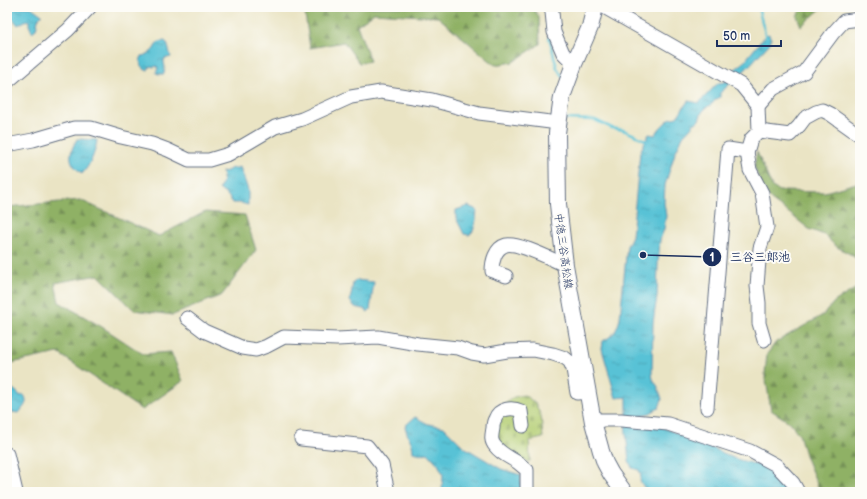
<svg xmlns="http://www.w3.org/2000/svg" width="867" height="499" viewBox="0 0 867 499" font-family="'Balsamiq Sans','Klee One',sans-serif">
	<style>
		.forest { fill: url(#forest-firs); stroke: #557062 }
		.cemetery { fill: url(#cemetery-stones); stroke: #687e68 }
		.water { fill: url(#water-ripples); stroke: #3a789a }
		.lines { fill: none; stroke-linecap: round; stroke-linejoin: round }
		.stream { stroke: #59c2d6; stroke-width: 2.5 }
		.minor-casing { stroke: #636e82; stroke-width: 15 }
		.major-casing { stroke: #636e82; stroke-width: 18 }
		.minor { stroke: #fff; stroke-width: 13 }
		.major { stroke: #fff; stroke-width: 16 }
		.labels { text-anchor: middle; stroke-width: 4; stroke-linejoin: round; paint-order: stroke }
		.street-label { font-size: 11px; fill: #1b2f5e; stroke: #fdfcf7 }
		.leader { fill: none; stroke: #1b2f5e; stroke-width: 1.5 }
		.callout-dot { fill: #1b2f5e; stroke: #fdfcf7; stroke-width: 1.5 }
		.mark-label { font-size: 12px; text-anchor: middle; font-weight: bold; fill: #fff }
		.callout-label { font-size: 12px; text-anchor: middle; font-weight: bold; fill: #1b2f5e; stroke: #fdfcf7; stroke-width: 4; stroke-linejoin: round; paint-order: stroke }
	</style>
	<defs>
		<pattern id="forest-firs" width="22" height="20" patternUnits="userSpaceOnUse"><rect width="22" height="20" fill="#8fb165"/><path d="M5 1l3.5 6h-7zM16 11l3.5 6h-7z" fill="#749056"/></pattern>
		<pattern id="cemetery-stones" width="16" height="16" patternUnits="userSpaceOnUse"><rect width="16" height="16" fill="#b4ce73"/><path d="M2 7V4a2 2 0 0 1 4 0v3zM10 15v-3a2 2 0 0 1 4 0v3z" fill="#9ab166"/></pattern>
		<pattern id="water-ripples" width="26" height="14" patternUnits="userSpaceOnUse"><rect width="26" height="14" fill="#59c2d6"/><path d="M2 4q2-2 4 0t4 0M15 11q2-2 4 0t4 0" fill="none" stroke="#499eb1"/></pattern>
	</defs>
	<rect width="100%" height="100%" fill="#fdfcf7"/>
	<filter id="ink" filterUnits="userSpaceOnUse"><feTurbulence type="fractalNoise" baseFrequency=".025" numOctaves="2"/><feDisplacementMap in="SourceGraphic" scale="8" xChannelSelector="R" yChannelSelector="G"/><feConvolveMatrix kernelMatrix="1 2 1 2 8 2 1 2 1" color-interpolation-filters="sRGB"/></filter>
	<filter id="wash" filterUnits="userSpaceOnUse"><feTurbulence type="fractalNoise" baseFrequency=".012" numOctaves="4" result="noise"/><feDisplacementMap in="SourceGraphic" scale="16" xChannelSelector="R" yChannelSelector="G"/><feGaussianBlur stdDeviation="0.9" result="paint"/><feColorMatrix in="noise" values="0 0 0 0 0 0 0 0 0 0 0 0 0 0 0 0 0 1.4 0 .05"/><feComposite in="paint" operator="in"/></filter>
	<g filter="url(#wash)">
		<rect width="100%" height="100%" fill="#eae4c4"/>
		<g class="forest">
			<path d="M304,7H531L539,16L540,44L513,62L495,65L438,17L374,13L357,25L370,61L359,63L344,42L310,48Z"/>
			<path d="M802,7H823L801,26L797,16Z"/>
			<path d="M757,152L772,187L779,191L825,192L860,182V266L858,260L850,254L837,247L824,235L809,229L789,213L771,200L761,185L754,166Z"/>
			<path d="M80,200L159,236L205,212L245,215L256,250L222,295L173,315L134,310L98,275L55,283L59,302L102,327L143,354L171,352L183,381L142,410L58,353L7,364V207Z"/>
			<path d="M860,277V492H818V486L806,458L799,434L789,422L771,410L765,374L767,354L776,342L823,315L834,302L858,287Z"/>
		</g>
		<path class="cemetery" d="M524,395L535,403L541,416L543,438L529,441L530,461L519,462L504,454L494,431L504,404L514,397Z"/>
		<g class="water">
			<path d="M7,7H31L42,15L38,19L36,29L32,32L29,25V20L25,21L18,25L14,20L7,15Z"/>
			<path d="M769,34L771,39L770,43L747,68L720,93V97L715,100L712,104L707,107L702,112L699,120L694,124L683,136L675,153L665,185L664,203L666,216L664,229L660,240L658,264L657,297L655,309L653,323L652,374L653,379L658,387L662,399L659,408L650,413L641,415L667,429L692,440L706,445L733,458L772,469L774,473L780,479L786,492H647L640,481L641,475L639,470L632,468L629,461L625,423L627,414V397L616,398L602,349L603,341C614,335 617,331 620,318L627,246L632,236L640,152L649,134L655,135L660,128L669,119L677,117L688,101L699,103L718,83L725,82L729,74L743,63L766,35Z"/>
			<path d="M165,41L167,43L171,57L164,59V63L165,67L164,74H159L156,73L158,68L157,66L154,67L150,66L148,70H145L143,67L141,66L140,61L142,56C145,55 149,54 152,51C158,45 154,42 165,41Z"/>
			<path d="M77,139L97,140C95,153 91,164 82,174C80,171 77,170 75,167C67,158 72,148 77,139Z"/>
			<path d="M240,167L248,190V205L241,203H233L229,197L219,189C223,183 224,179 222,172L227,171L232,168H237Z"/>
			<path d="M468,206L477,210C476,218 476,231 469,235L464,234L456,218V210Z"/>
			<path d="M356,280L374,282L370,310L368,312L364,309L355,307L350,301L353,283Z"/>
			<path d="M13,389L19,394L20,396L24,395C29,403 24,406 19,413L11,412L9,415H7V406H8L12,400L11,393L7,390Z"/>
			<path d="M415,417L428,424L444,427L464,447L501,469L521,475V492H442L443,474L438,464L428,453L422,454L413,452C413,441 407,437 405,426Z"/>
		</g>
		<g class="lines">
			<g class="stream">
				<path d="M758,7L766,37"/>
				<path d="M549,37L557,68L563,77"/>
				<path d="M566,118V119L595,120L612,128L623,130L635,135L647,141"/>
			</g>
		</g>
	</g>
	<g filter="url(#ink)">
		<g class="lines">
			<defs>
				<g id="minor">
					<path d="M550,7L552,12L554,32L563,53L574,64"/>
					<path d="M604,7L741,85L758,106L759,131L751,139L747,152L728,149L707,408"/>
					<path d="M7,82L68,30L90,7"/>
					<path d="M758,106L773,89L804,72L833,33L844,21L860,19"/>
					<path d="M759,131L790,135L799,126L805,118L816,112L822,110L830,114L858,134"/>
					<path d="M7,145L33,140L74,128H91L121,137L152,144L168,150L189,160H209L229,154L275,127L302,119L351,97L381,92L432,100L479,113L558,123"/>
					<path d="M747,152L750,170L762,193L767,227L760,248L757,286L759,303V323L764,340"/>
					<path d="M506,276L492,271C492,262 495,248 506,245C518,242 553,260 565,265"/>
					<path d="M187,318L204,331L243,348L256,350L267,346L284,337L337,339L378,337L418,344L458,348L472,353L484,355L507,351L533,350L553,354L565,358L570,362L573,369L577,393L588,392"/>
					<path d="M593,422L599,420H621L668,424L750,451L776,465L793,483L798,492"/>
					<path d="M523,426L521,411C512,407 499,408 495,419C493,422 493,425 493,428C492,435 490,440 495,446C501,454 509,457 517,462C521,465 524,468 527,470V492"/>
					<path d="M301,439L367,446L382,465L388,492"/>
					<path d="M7,454L16,492"/>
				</g>
				<path id="major" d="M595,7L590,27L574,64L562,97L557,133L558,204L565,265L593,422L601,451L605,463L611,474L624,492"/>
			</defs>
			<use href="#minor" class="minor-casing"/>
			<use href="#major" class="major-casing"/>
			<use href="#minor" class="minor"/>
			<use href="#major" class="major"/>
		</g>
	</g>
	<g class="labels">
		<g class="street-label">
			<text transform="translate(564 251) rotate(82)" y="4">中徳三谷高松線</text>
		</g>
	</g>
	<path class="leader" d="M643 255L712 257"/>
	<g class="callout-dot">
		<circle cx="643" cy="255" r="4"/>
		<circle cx="712" cy="257" r="10"/>
	</g>
	<g class="mark-label">
		<text x="712" y="261">1</text>
	</g>
	<g class="callout-label">
		<text x="760" y="261">三谷三郎池</text>
	</g>
	<rect width="867" height="499" fill="none" stroke="#fdfcf7" stroke-width="24"/>
	<path d="M717 40v6h64v-6" fill="none" stroke="#1b2f5e" stroke-width="2"/>
	<text x="723" y="40" font-size="12" fill="#1b2f5e" stroke="#fdfcf7" stroke-width="3" paint-order="stroke">50 m</text>
</svg>
